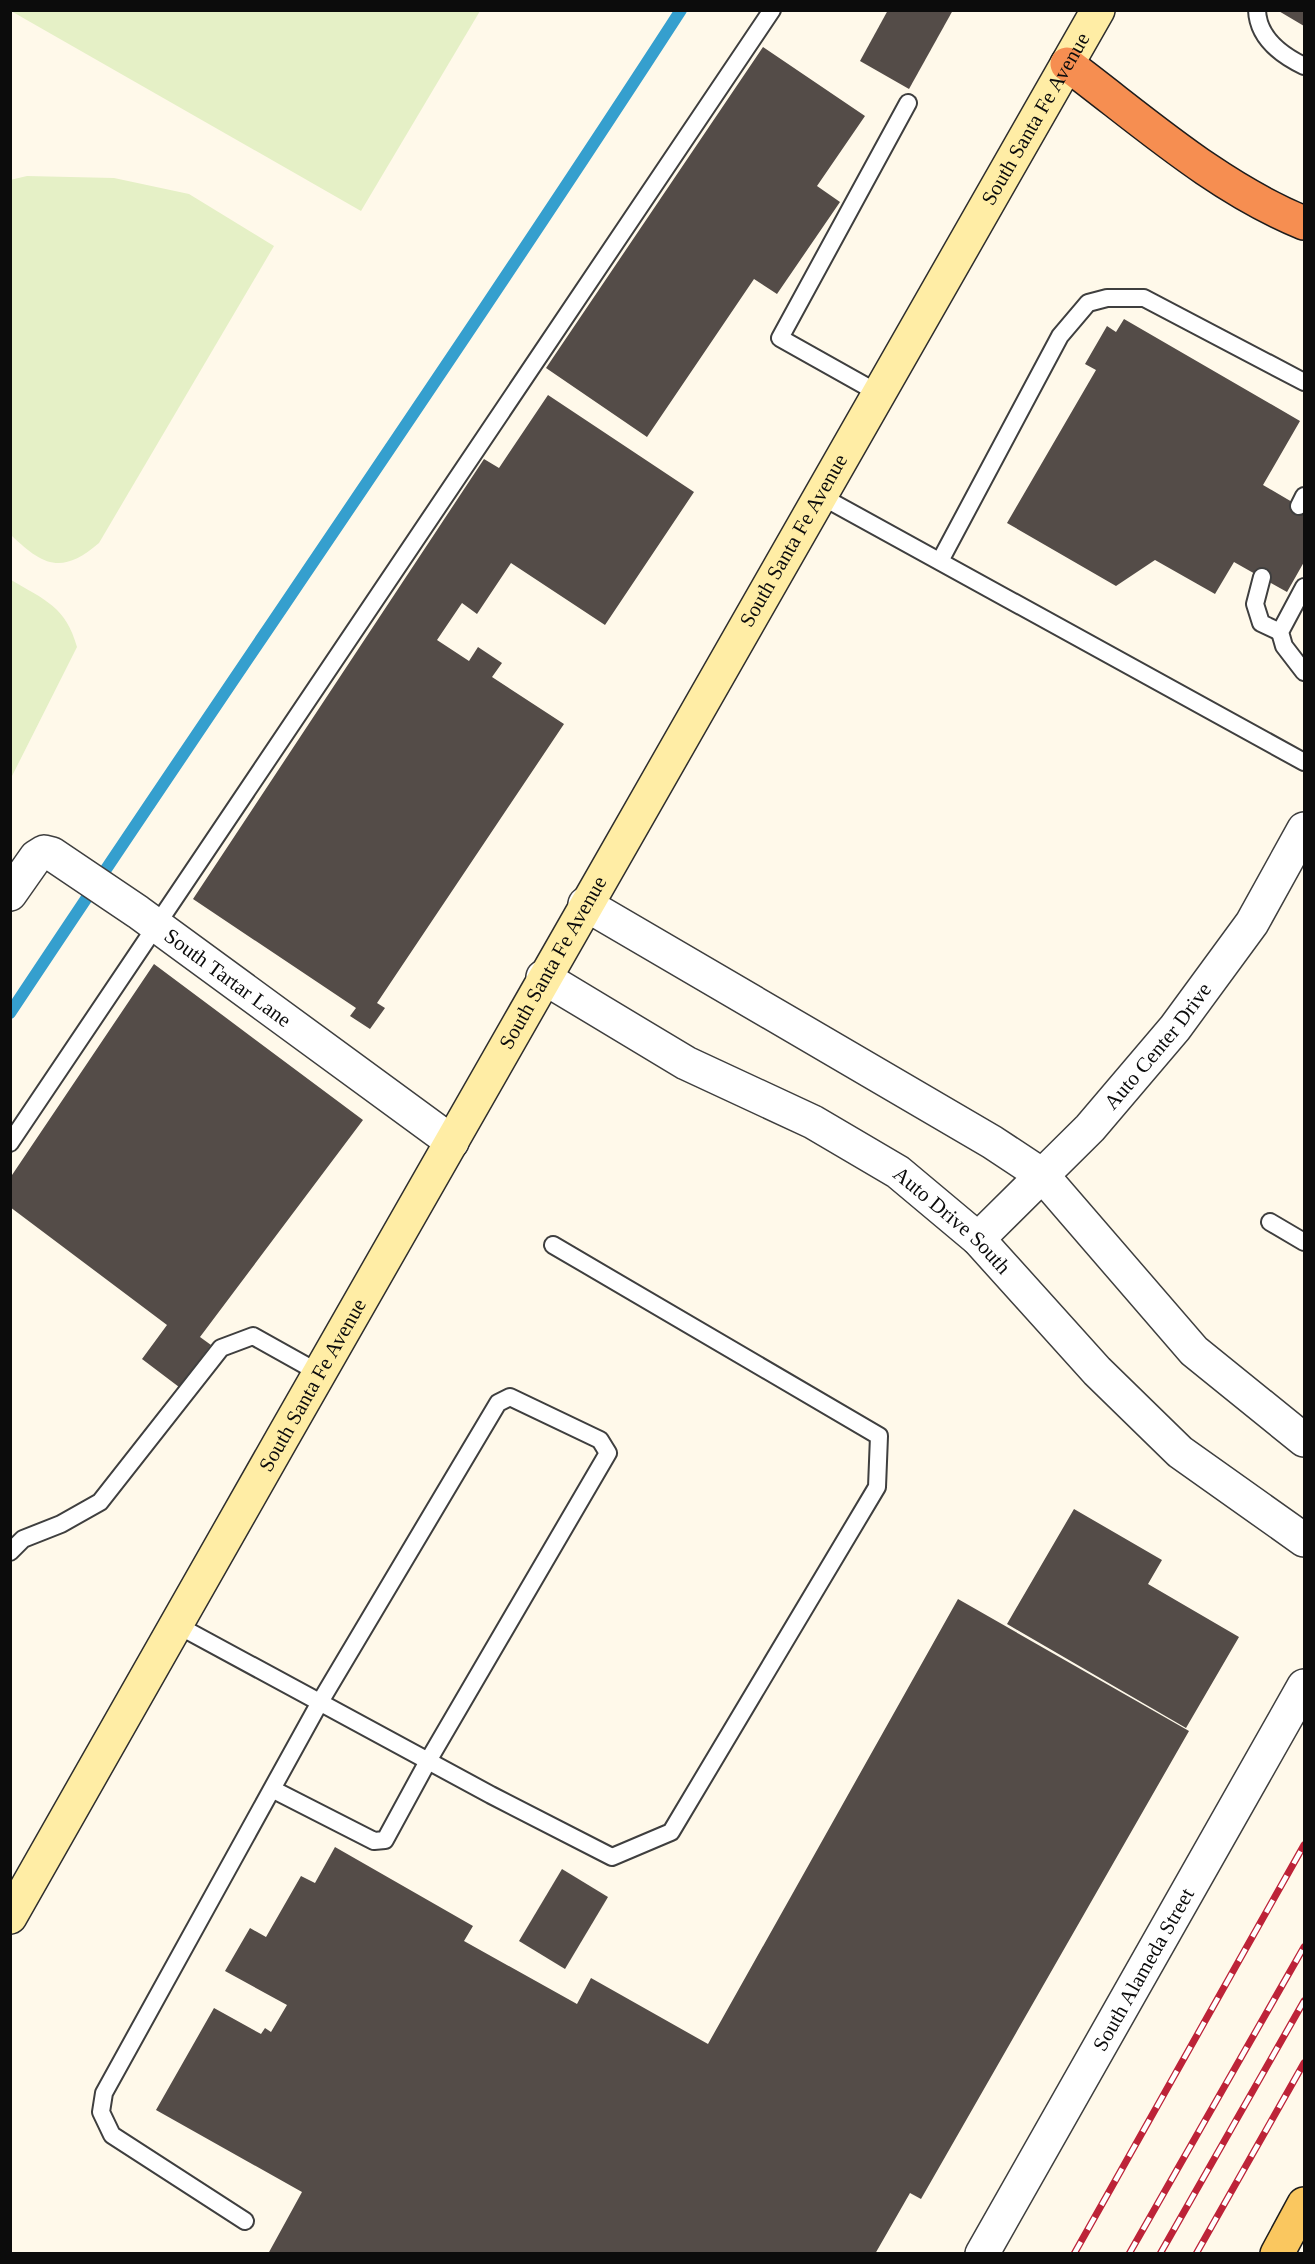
<svg xmlns="http://www.w3.org/2000/svg" width="1315" height="2264" viewBox="0 0 1315 2264" font-family="'Times New Roman',serif">
	<style>
		.pitch { fill: #e5f0c6 }
		.lines { fill: none; stroke-linecap: round; stroke-linejoin: round }
		.stream { stroke: #359fce; stroke-width: 12 }
		.building { fill: #544c48 }
		.service-casing { stroke: #3f3f3f; stroke-width: 20 }
		.minor-casing { stroke: #3f3f3f; stroke-width: 36 }
		.tertiary-casing { stroke: #3f3f3f; stroke-width: 36 }
		.secondary-casing { stroke: #2e2e2e; stroke-width: 36 }
		.primary-casing { stroke: #1d1d1d; stroke-width: 36 }
		.motorway-casing { stroke: #1d1d1d; stroke-width: 36 }
		.service { stroke: #fff; stroke-width: 16 }
		.minor { stroke: #fff; stroke-width: 33 }
		.tertiary { stroke: #fff; stroke-width: 33 }
		.secondary { stroke: #ffeda5; stroke-width: 33 }
		.primary { stroke: #fac75f; stroke-width: 33 }
		.motorway { stroke: #f68e51; stroke-width: 33 }
		.rail-casing { stroke: #bd2338; stroke-width: 7 }
		.rail { stroke: #fff; stroke-width: 4.5; stroke-dasharray: 14; stroke-linecap: butt }
		.labels { text-anchor: middle; stroke-width: 6; stroke-linejoin: round; paint-order: stroke }
		.street-label { font-size: 21px; fill: #0c0c0c; stroke: #fff }
	</style>
	<rect width="100%" height="100%" fill="#fff9ea"/>
	<g class="pitch">
		<path d="M11,11H480L361,211Z"/>
		<path d="M27,176L114,178L189,194L274,246L99,543C62,575 43,566 11,535L10,180Z"/>
		<path d="M11,580C45,600 66,607 77,647L11,778Z"/>
	</g>
	<g class="lines">
		<path class="stream" d="M10,1013C232,678 462,348 681,10"/>
	</g>
	<g class="building">
		<path d="M888,10H953L909,89L860,61Z"/>
		<path d="M1277,10H1304V26Z"/>
		<path d="M763,47L865,116L817,186L840,202L777,294L754,279L647,437L546,368Z"/>
		<path d="M1124,319L1300,421L1263,485L1304,509V562L1287,592L1234,562L1215,594L1155,560L1116,586L1007,523L1096,370L1085,364L1107,326L1116,332Z"/>
		<path d="M548,395L694,492L605,625L511,563L477,614L462,603L437,640L469,661L478,647L502,663L492,677L564,724L377,1003L385,1008L370,1029L350,1016L356,1008L193,899L484,459L499,468Z"/>
		<path d="M154,964L363,1120L200,1337L211,1345L179,1387L142,1359L167,1325L10,1207V1178Z"/>
		<path d="M1074,1509L1162,1560L1148,1584L1239,1637L1186,1728L1007,1624Z"/>
		<path d="M958,1599L1189,1731L921,2199L910,2193L875,2254H268L302,2192L156,2110L214,2008L261,2034L265,2028L271,2032L287,2005L225,1971L250,1928L266,1937L301,1876L315,1883L335,1847L473,1926L464,1941L577,2004L591,1978L708,2044Z"/>
		<path d="M562,1869L608,1897L565,1969L519,1941Z"/>
	</g>
	<g class="lines">
		<defs>
			<g id="service">
				<path d="M1257,10C1258,38 1281,55 1304,66"/>
				<path d="M878,393L780,338L908,103"/>
				<path d="M819,495L1304,762"/>
				<path d="M1299,506L1304,496"/>
				<path d="M940,561L1060,336L1088,303L1107,298H1144L1304,382"/>
				<path d="M1262,577L1255,604L1261,623L1280,632"/>
				<path d="M1304,587L1280,632L1284,646L1304,672"/>
				<path d="M10,1143L772,10"/>
				<path d="M1270,1222L1304,1242"/>
				<path d="M10,1552L23,1539L61,1524L100,1502L221,1348L253,1336L321,1374"/>
				<path d="M177,1625L491,1795L612,1857L671,1832L877,1487L879,1436L553,1245"/>
				<path d="M245,2221L112,2135L101,2112L104,2093L320,1702L498,1403L510,1397L600,1440L608,1453L428,1761L385,1840L374,1841L272,1789"/>
			</g>
			<g id="minor">
				<path id="s1" d="M10,894L36,857L44,852L52,854L138,912L452,1142"/>
				<path id="s2" d="M978,1239L1090,1128L1175,1028L1252,923L1304,829"/>
			</g>
			<g id="tertiary">
				<path d="M585,904L992,1142L1042,1175L1194,1351L1304,1440"/>
				<path id="s3" d="M543,977L686,1063L813,1122L898,1172L978,1239L1097,1371L1180,1452L1304,1540"/>
				<path id="s4" d="M982,2254L1304,1686"/>
			</g>
			<g id="secondary">
				<path id="s5" d="M10,1917C372,1281 732,644 1098,10"/>
			</g>
			<path id="primary" d="M1277,2254L1304,2204"/>
			<path id="motorway" d="M1067,64C1143,121 1216,187 1304,223"/>
		</defs>
		<use href="#service" class="service-casing"/>
		<use href="#minor" class="minor-casing"/>
		<use href="#tertiary" class="tertiary-casing"/>
		<use href="#secondary" class="secondary-casing"/>
		<use href="#primary" class="primary-casing"/>
		<use href="#motorway" class="motorway-casing"/>
		<use href="#service" class="service"/>
		<use href="#minor" class="minor"/>
		<use href="#tertiary" class="tertiary"/>
		<use href="#secondary" class="secondary"/>
		<use href="#primary" class="primary"/>
		<use href="#motorway" class="motorway"/>
		<defs>
			<g id="rail">
				<path d="M1074,2254L1304,1845"/>
				<path d="M1129,2254L1304,1947"/>
				<path d="M1160,2254L1304,2001"/>
				<path d="M1196,2254L1304,2063"/>
			</g>
		</defs>
		<use href="#rail" class="rail-casing"/>
		<use href="#rail" class="rail"/>
	</g>
	<g class="labels">
		<g class="street-label">
			<text dy="7" stroke="none"><textPath href="#s5" startOffset="2070">South Santa Fe Avenue</textPath></text>
			<text dy="7" stroke="none"><textPath href="#s5" startOffset="1584">South Santa Fe Avenue</textPath></text>
			<text dy="7" stroke="none"><textPath href="#s5" startOffset="1098">South Santa Fe Avenue</textPath></text>
			<text dy="7" stroke="none"><textPath href="#s1" startOffset="278">South Tartar Lane</textPath></text>
			<text dy="7" stroke="none"><textPath href="#s2" startOffset="264">Auto Center Drive</textPath></text>
			<text dy="7" stroke="none"><textPath href="#s3" startOffset="478">Auto Drive South</textPath></text>
			<text dy="7" stroke="none"><textPath href="#s5" startOffset="612">South Santa Fe Avenue</textPath></text>
			<text dy="7" stroke="none"><textPath href="#s4" startOffset="327">South Alameda Street</textPath></text>
		</g>
	</g>
	<rect width="1315" height="2264" fill="none" stroke="#0c0c0c" stroke-width="24"/>
</svg>
